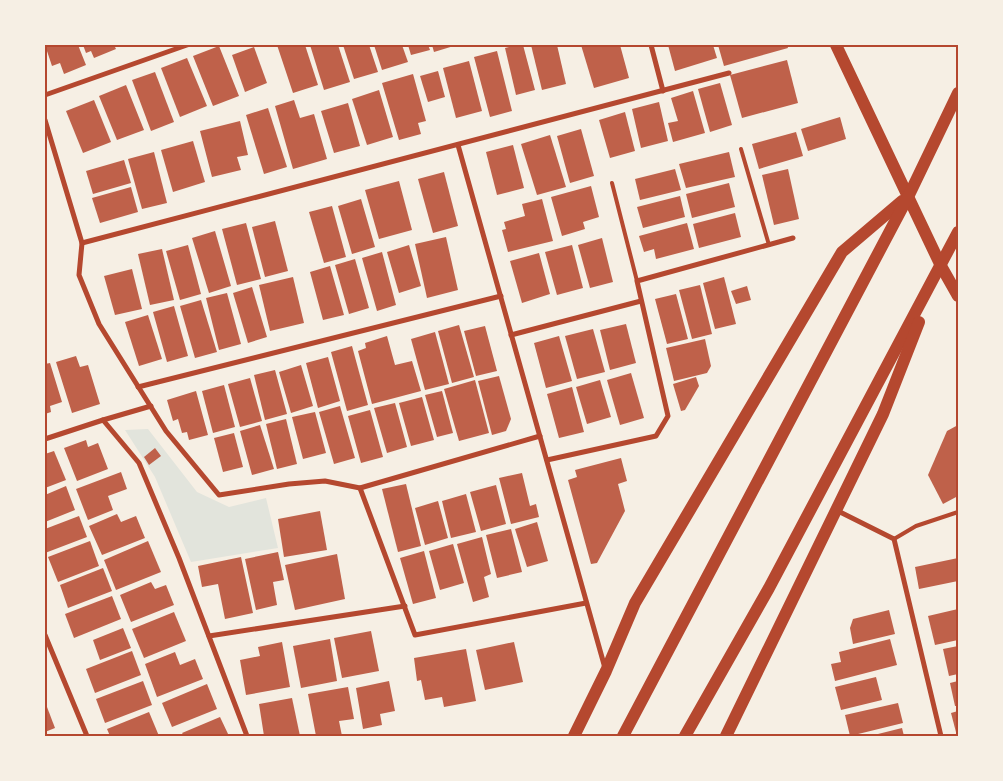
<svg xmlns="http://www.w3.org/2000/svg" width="1003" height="781" viewBox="0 0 1003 781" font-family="Mulish,sans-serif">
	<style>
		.green { fill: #e2e4dc }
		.building { fill: #bf614a }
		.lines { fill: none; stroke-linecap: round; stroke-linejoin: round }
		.service { stroke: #b5482f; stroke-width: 4 }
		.minor { stroke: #b5482f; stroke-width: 5 }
		.primary { stroke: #b5482f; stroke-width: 12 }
		.neatline { fill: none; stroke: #b5482f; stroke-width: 2 }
	</style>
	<rect width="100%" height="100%" fill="#f6efe4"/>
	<path class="green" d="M148,429L197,492L229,507L266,498L278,548L191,562L155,477L125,430Z"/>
	<g class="building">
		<path d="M45,45H78L86,65L64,74L60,63L52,66Z"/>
		<path d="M83,45H114L116,49L94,58L91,51L86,53Z"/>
		<path d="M277,45H305L318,85L293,93Z"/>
		<path d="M310,45H338L350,82L324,90Z"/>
		<path d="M343,45H369L378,72L354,79Z"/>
		<path d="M374,45H402L408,62L382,70Z"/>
		<path d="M408,45H428L430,50L411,55Z"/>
		<path d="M432,45H457L434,52Z"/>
		<path d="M518,45H523L535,90L516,95L505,48Z"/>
		<path d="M531,45H557L566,84L542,90Z"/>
		<path d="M581,45H620L629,78L594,88Z"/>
		<path d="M668,45H713L717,58L675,71Z"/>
		<path d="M718,45H787L788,48L724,66Z"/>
		<path d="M219,46L239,96L213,106L193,56Z"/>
		<path d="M254,47L267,83L245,92L232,55Z"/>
		<path d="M497,51L512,111L490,117L474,57Z"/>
		<path d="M187,58L207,106L180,117L161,68Z"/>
		<path d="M787,60L798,103L742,118L730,75Z"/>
		<path d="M469,61L482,111L456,118L443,68Z"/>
		<path d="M438,71L445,97L428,102L420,76Z"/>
		<path d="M155,72L174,122L151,131L132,80Z"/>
		<path d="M413,74L426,121L418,123L421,134L399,140L382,83Z"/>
		<path d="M720,83L732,125L710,132L698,89Z"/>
		<path d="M126,85L144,130L117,140L99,96Z"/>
		<path d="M379,90L393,137L367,145L352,99Z"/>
		<path d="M693,91L705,133L673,142L668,123L678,121L671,98Z"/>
		<path d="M94,100L111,142L83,153L66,111Z"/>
		<path d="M294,100L300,118L314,114L327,159L293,169L275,106Z"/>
		<path d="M659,102L668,141L641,148L632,109Z"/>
		<path d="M348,103L360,146L334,153L321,111Z"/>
		<path d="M268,108L287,167L264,174L246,115Z"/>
		<path d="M625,112L635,151L610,158L599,120Z"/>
		<path d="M840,117L846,139L808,151L801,129Z"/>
		<path d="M240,121L248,155L237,157L241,170L212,177L200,131Z"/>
		<path d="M581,129L594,176L570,183L557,136Z"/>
		<path d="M796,132L803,156L759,169L752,144Z"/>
		<path d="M550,135L566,187L537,195L521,144Z"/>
		<path d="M193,141L205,182L173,192L161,150Z"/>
		<path d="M513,145L524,188L497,195L486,152Z"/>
		<path d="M154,152L167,203L142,209L128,159Z"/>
		<path d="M729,152L735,177L686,188L679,164Z"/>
		<path d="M124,160L131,183L93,194L86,171Z"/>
		<path d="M675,169L681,190L640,200L635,179Z"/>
		<path d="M788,169L799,219L774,225L762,175Z"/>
		<path d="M444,172L458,226L433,233L418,179Z"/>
		<path d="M399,181L412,230L379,239L365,190Z"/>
		<path d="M729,183L735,207L692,218L686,194Z"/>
		<path d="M591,186L599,217L583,222L585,229L562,236L551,197Z"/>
		<path d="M131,187L138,212L100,223L92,198Z"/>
		<path d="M680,196L685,217L643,228L637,207Z"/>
		<path d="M361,199L375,247L352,254L338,206Z"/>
		<path d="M542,199L553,241L508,252L502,230L506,229L504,222L525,216L522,204Z"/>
		<path d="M332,206L346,257L324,263L309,212Z"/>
		<path d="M735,213L741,237L699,248L693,224Z"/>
		<path d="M275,221L288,271L265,277L252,227Z"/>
		<path d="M246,223L261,279L237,285L222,229Z"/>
		<path d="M687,223L694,249L656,259L654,249L644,252L639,236Z"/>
		<path d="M215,231L231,286L209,293L192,238Z"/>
		<path d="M446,237L458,290L427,298L415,244Z"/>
		<path d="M602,238L613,282L590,288L578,245Z"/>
		<path d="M188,245L201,294L180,300L166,251Z"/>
		<path d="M409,245L421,286L399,293L387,252Z"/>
		<path d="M572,245L583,288L557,295L545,252Z"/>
		<path d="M162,249L174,300L150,305L138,254Z"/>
		<path d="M382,252L396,305L377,311L362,258Z"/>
		<path d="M539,253L550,294L522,303L510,261Z"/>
		<path d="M355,259L369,308L349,314L335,265Z"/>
		<path d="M330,266L344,315L323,320L310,272Z"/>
		<path d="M132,269L142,309L115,315L104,276Z"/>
		<path d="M293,277L304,323L270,331L259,285Z"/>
		<path d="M724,277L736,324L715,329L703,283Z"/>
		<path d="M700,285L712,334L692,339L679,290Z"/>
		<path d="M747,286L751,300L736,304L731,291Z"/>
		<path d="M252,287L267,337L248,343L233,293Z"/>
		<path d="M227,293L241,344L219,350L206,298Z"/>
		<path d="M676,294L688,339L667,344L655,299Z"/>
		<path d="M201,300L217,352L195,358L180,306Z"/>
		<path d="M174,306L188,356L167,362L153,312Z"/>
		<path d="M148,315L162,359L139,366L125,322Z"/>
		<path d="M626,324L636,363L610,370L600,330Z"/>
		<path d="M459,325L474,377L452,383L438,331Z"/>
		<path d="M485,326L497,371L476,376L464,331Z"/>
		<path d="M593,329L605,372L577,379L565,336Z"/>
		<path d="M435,332L449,384L425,390L411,339Z"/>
		<path d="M387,336L395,365L412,361L421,391L372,404L358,351L366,348L365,343Z"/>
		<path d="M559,336L572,381L546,388L534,343Z"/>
		<path d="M705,339L711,366L707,373L674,381L666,348Z"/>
		<path d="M352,346L368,405L347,411L331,352Z"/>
		<path d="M76,356L80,367L88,365L100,404L72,413L56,362Z"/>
		<path d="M328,357L340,401L318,408L306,363Z"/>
		<path d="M50,363L62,402L50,406L51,412L45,414V364Z"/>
		<path d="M301,365L313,406L291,413L279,372Z"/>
		<path d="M275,370L287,414L265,420L254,375Z"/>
		<path d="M631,373L644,418L620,425L607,380Z"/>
		<path d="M499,376L511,419L506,431L492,435L478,381Z"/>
		<path d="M696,377L699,386L685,410L681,411L673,384Z"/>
		<path d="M250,378L262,421L240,427L228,384Z"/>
		<path d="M475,380L489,433L459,441L444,389Z"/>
		<path d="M600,380L611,417L587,424L576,387Z"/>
		<path d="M224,385L235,427L213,433L202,391Z"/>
		<path d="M572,387L584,432L559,438L547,394Z"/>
		<path d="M196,391L208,435L189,440L187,432L182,433L178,419L173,421L167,400Z"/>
		<path d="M442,391L453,433L437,437L425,395Z"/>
		<path d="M422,397L434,440L411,446L399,403Z"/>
		<path d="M395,403L407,447L387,453L374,408Z"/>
		<path d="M340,406L355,458L334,464L319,412Z"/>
		<path d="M370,410L383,457L361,463L348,416Z"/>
		<path d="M315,412L326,453L303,459L292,417Z"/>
		<path d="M286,419L297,464L277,469L266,424Z"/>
		<path d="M260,425L274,469L252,475L240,431Z"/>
		<path d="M958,425V496L943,504L928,475L947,431Z"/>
		<path d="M234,433L243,467L223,472L214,438Z"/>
		<path d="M86,440L88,447L98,443L108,469L77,481L64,448Z"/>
		<path d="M155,448L161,456L149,465L144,457Z"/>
		<path d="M54,451L66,480L45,488V454Z"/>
		<path d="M621,458L627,481L618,484L625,511L597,563L591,564L568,480L577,477L575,470Z"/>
		<path d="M121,472L127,489L108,496L113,510L88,520L76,489Z"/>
		<path d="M522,473L530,506L536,504L539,517L511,524L499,478Z"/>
		<path d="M406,484L421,546L398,552L382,489Z"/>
		<path d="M496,485L506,524L481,531L470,492Z"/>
		<path d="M66,486L75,510L45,522V495Z"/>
		<path d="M466,494L476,532L451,538L442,501Z"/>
		<path d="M438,501L448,538L425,545L415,508Z"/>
		<path d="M320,511L327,550L284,557L278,519Z"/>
		<path d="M117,514L121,522L136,516L145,538L102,555L89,526Z"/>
		<path d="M79,516L87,537L45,553V529Z"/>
		<path d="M537,522L548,561L527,567L515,529Z"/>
		<path d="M511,529L522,572L497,578L486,535Z"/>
		<path d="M482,537L491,574L484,577L489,597L473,602L457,544Z"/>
		<path d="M90,541L99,566L58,582L48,557Z"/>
		<path d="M148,541L161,572L116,590L104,560Z"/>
		<path d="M453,544L464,583L440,590L429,551Z"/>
		<path d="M424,551L436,598L413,604L400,558Z"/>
		<path d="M278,552L284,580L273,582L277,605L256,610L245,559Z"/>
		<path d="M337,554L345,599L295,610L285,565Z"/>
		<path d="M241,557L253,613L225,619L218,584L202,587L198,566Z"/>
		<path d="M958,558V581L919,589L915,567Z"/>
		<path d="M103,568L112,591L68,608L60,585Z"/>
		<path d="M151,582L155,589L166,585L174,605L131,622L120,595Z"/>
		<path d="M112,596L121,619L74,638L65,614Z"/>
		<path d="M958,609V640L935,645L928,616Z"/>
		<path d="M889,610L895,634L853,644L850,628L853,619Z"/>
		<path d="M174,612L186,641L144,658L132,629Z"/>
		<path d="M123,628L131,648L100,660L93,640Z"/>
		<path d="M371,631L379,671L342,678L334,638Z"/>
		<path d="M330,639L337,681L301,688L293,646Z"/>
		<path d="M890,639L897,665L835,681L831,664L841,662L839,652Z"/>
		<path d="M282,642L290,687L246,695L240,660L260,656L258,647Z"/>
		<path d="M514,642L523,682L485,690L476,650Z"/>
		<path d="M958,646V674L949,676L943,649Z"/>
		<path d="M466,649L476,701L444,707L442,697L425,700L421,680L417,681L414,658Z"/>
		<path d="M132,651L141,675L95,693L86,669Z"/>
		<path d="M175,652L180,665L195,659L203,679L157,697L145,664Z"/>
		<path d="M876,677L882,700L841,710L835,687Z"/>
		<path d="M143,681L152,705L105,723L96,699Z"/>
		<path d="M389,681L395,711L380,714L382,725L363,729L356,688Z"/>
		<path d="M958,681V706H955L950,683Z"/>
		<path d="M207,684L217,709L172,727L162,703Z"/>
		<path d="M348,687L354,719L339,721L342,736H316L308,694Z"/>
		<path d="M292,698L300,736H264L259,704Z"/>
		<path d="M898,703L903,723L850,736L845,715Z"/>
		<path d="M45,707H47L55,728L45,732Z"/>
		<path d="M958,711V736H957L951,713Z"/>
		<path d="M149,712L159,736H110L107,729Z"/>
		<path d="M220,717L229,736H184L182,733Z"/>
		<path d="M902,728L904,736H875L874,735Z"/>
	</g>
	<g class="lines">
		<g class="service">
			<path d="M741,149L769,245"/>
			<path d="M612,183L637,281"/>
			<path d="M894,539L916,526L958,512"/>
		</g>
		<g class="minor">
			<path d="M651,45L663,91"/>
			<path d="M45,95L187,45"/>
			<path d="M45,120L82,243L79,275L99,324L166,431L219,495L289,484L325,481L360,488L540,436"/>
			<path d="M458,145L605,668"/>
			<path d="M82,243L729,73"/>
			<path d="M511,335L641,301"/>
			<path d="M138,387L501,296"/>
			<path d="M103,420L151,406"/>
			<path d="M45,439L103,420L139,463L179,558L247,736"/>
			<path d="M547,460L656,436L668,416L637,281L793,238"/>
			<path d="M360,488L415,635L586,603"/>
			<path d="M836,510L894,539L941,736"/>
			<path d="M45,635L87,736"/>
			<path d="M209,636L405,606"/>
		</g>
		<g class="primary">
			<path d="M836,45L941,266L958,296"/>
			<path d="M574,736L606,671L635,603L842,252L902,201"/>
			<path d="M623,736L909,195L958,93"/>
			<path d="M685,736L769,588L958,232"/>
			<path d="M726,736L883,414L919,322"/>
		</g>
	</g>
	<rect width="1003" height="781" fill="none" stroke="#f6efe4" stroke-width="92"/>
	<rect x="46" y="46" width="911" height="689" class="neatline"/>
</svg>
